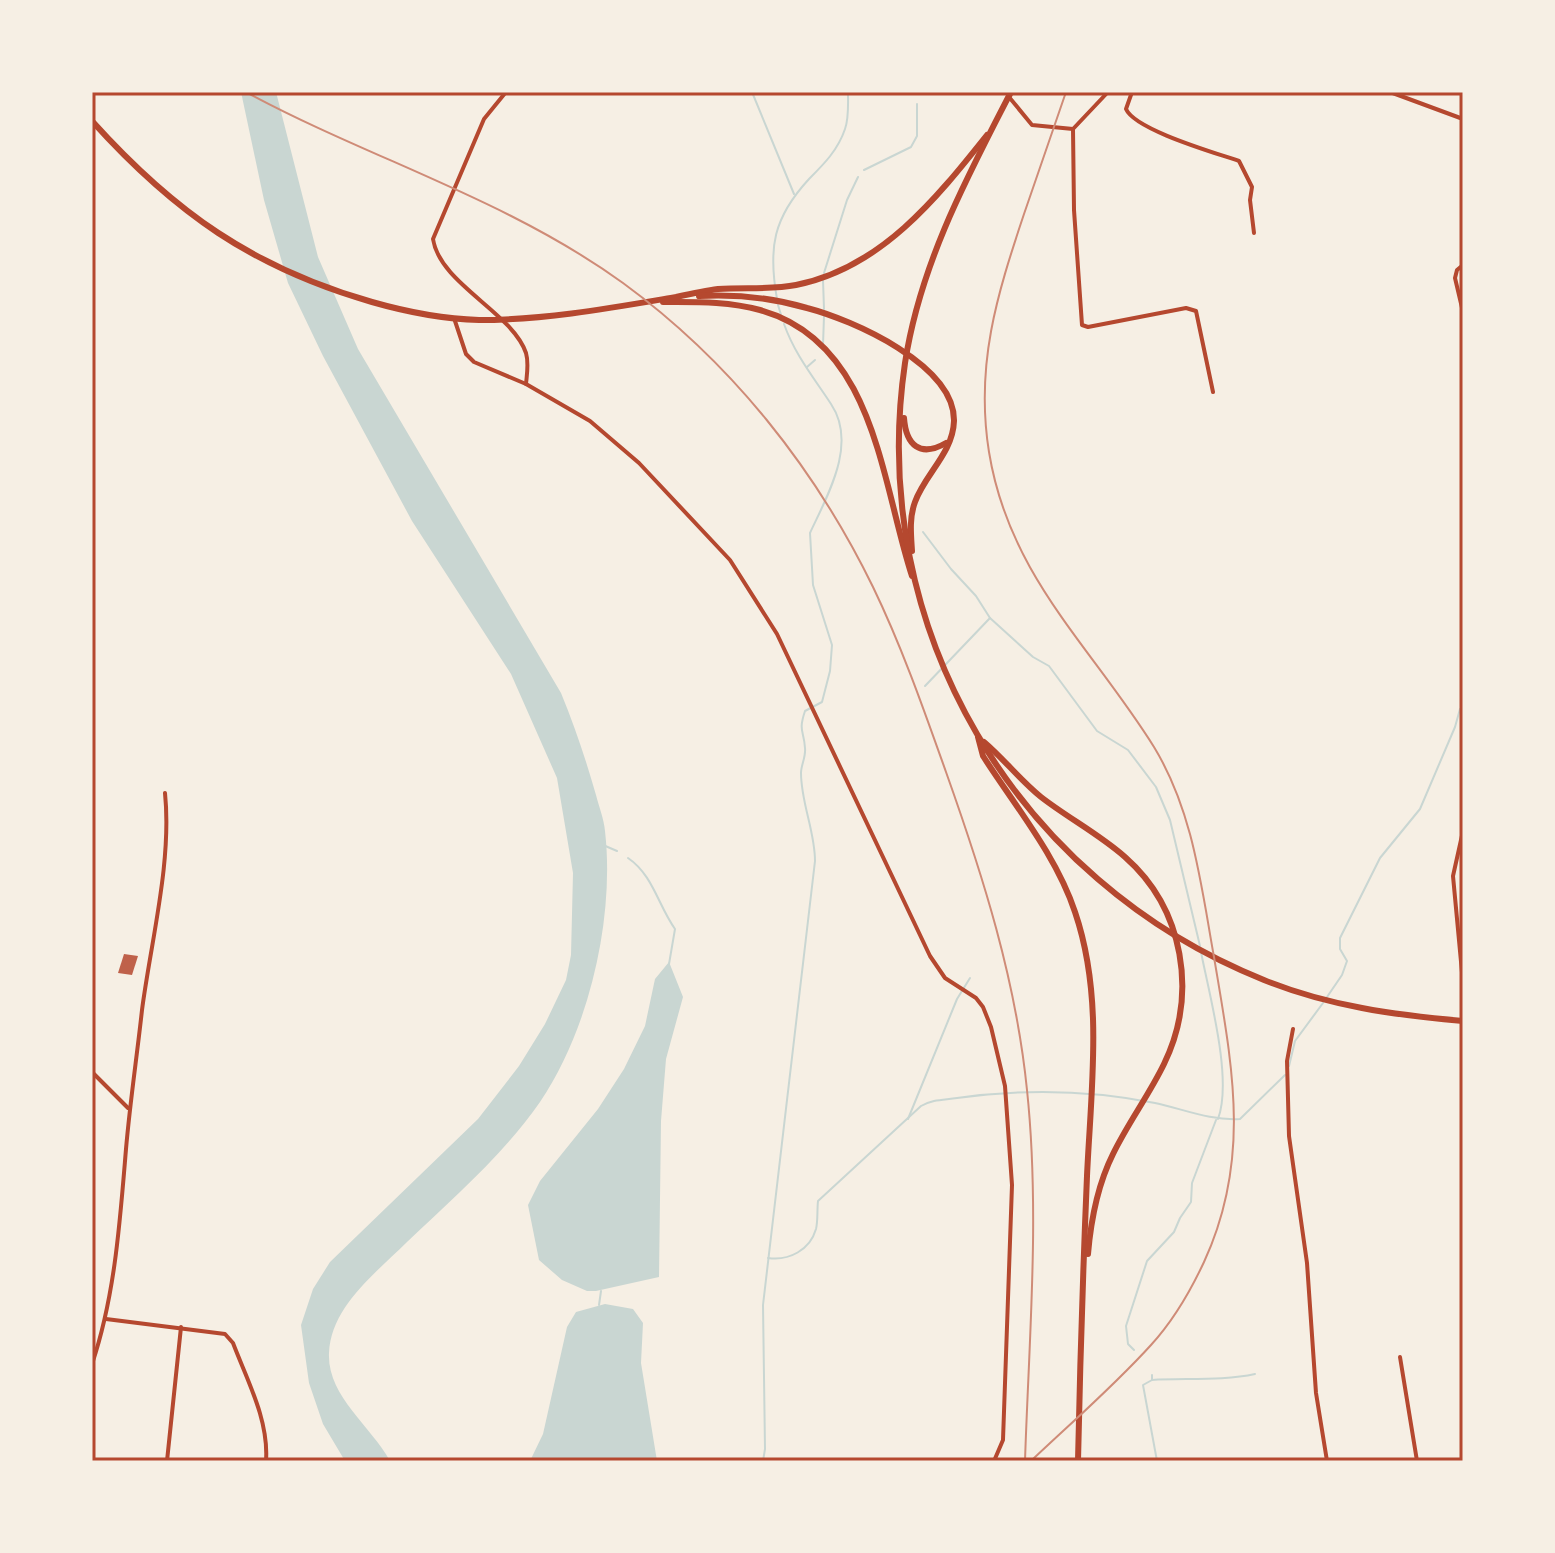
<svg xmlns="http://www.w3.org/2000/svg" width="1555" height="1553" viewBox="0 0 1555 1553" font-family="'Archivo Narrow',sans-serif">
	<style>
		.water { fill: #c9d6d2 }
		.lines { fill: none; stroke-linecap: round; stroke-linejoin: round }
		.stream { stroke: #c9d6d2; stroke-width: 2 }
		.building { fill: #bf614a }
		.minor { stroke: #b5482f; stroke-width: 4 }
		.secondary { stroke: #b5482f; stroke-width: 6 }
		.primary { stroke: #b5482f; stroke-width: 6 }
		.rail { stroke: #cf8b77; stroke-width: 2 }
		.neatline { fill: none; stroke: #b5482f; stroke-width: 3 }
	</style>
	<rect width="100%" height="100%" fill="#f6efe4"/>
	<g class="water">
		<path d="M241,92H276L318,257L358,349L561,693C575,727 586,760 596,795C599,807 604,819 605,831C615,918 589,1030 540,1102C503,1155 453,1198 407,1242C377,1272 331,1306 329,1353C327,1396 371,1426 390,1461H345L323,1424L309,1383L301,1325L313,1289L330,1262L478,1119L519,1066L545,1024L566,980L571,955L573,873L557,778L511,674L412,521L323,356L288,283L264,200Z"/>
		<path d="M669,962L683,997L666,1059L661,1121L659,1277L596,1291H587L562,1280L539,1260L528,1205L540,1181L598,1109L624,1069L645,1026L655,979Z"/>
		<path d="M605,1304L633,1309L643,1323L641,1363L657,1461H530L543,1434L567,1327L576,1312Z"/>
	</g>
	<g class="lines">
		<g class="stream">
			<path d="M752,92L794,194"/>
			<path d="M864,170L911,147L917,136V104"/>
			<path d="M824,273L847,200L858,177"/>
			<path d="M823,280L824,309"/>
			<path d="M777,299C768,248 773,218 809,179C824,164 838,150 845,129C849,118 848,104 848,92"/>
			<path d="M778,305L782,318"/>
			<path d="M823,345L824,316"/>
			<path d="M807,367L815,360"/>
			<path d="M923,532L951,569L976,596L990,618L1033,657L1049,666L1097,731L1128,750L1156,787L1170,820L1200,946"/>
			<path d="M925,686L990,618"/>
			<path d="M603,845L617,851"/>
			<path d="M628,858C653,875 658,905 675,929L669,964"/>
			<path d="M1201,952C1209,994 1233,1079 1218,1119"/>
			<path d="M1327,997L1342,975L1347,961L1340,949V938L1380,858L1420,809L1455,727L1460,709L1463,708"/>
			<path d="M1289,1066L1295,1041L1323,1003"/>
			<path d="M908,1119L957,999L970,978"/>
			<path d="M768,1258C789,1261 810,1250 816,1229C818,1221 817,1210 818,1201L921,1106C933,1099 944,1100 957,1098C1022,1089 1090,1090 1155,1103C1183,1109 1211,1121 1240,1119L1285,1075"/>
			<path d="M599,1305L601,1291"/>
			<path d="M1134,1350L1128,1344L1126,1326L1147,1261L1174,1232L1180,1218L1191,1202L1192,1183L1216,1120"/>
			<path d="M1152,1375V1380L1143,1385L1157,1461"/>
			<path d="M1152,1380C1184,1378 1224,1381 1255,1374"/>
			<path d="M763,1461L765,1449L763,1305L815,861C815,831 801,803 801,773C801,765 806,757 805,748C804,730 798,732 805,711L822,702L830,671L832,645L813,585L810,533C827,496 858,444 831,404C814,378 795,355 784,324"/>
		</g>
	</g>
	<path class="building" d="M124,954L138,956L132,975L118,973Z"/>
	<g class="lines">
		<g class="minor">
			<path d="M506,92L484,119L433,239C440,284 512,312 526,353C529,363 527,373 526,384"/>
			<path d="M1108,92L1073,129L1074,210L1082,325L1088,327L1186,308L1196,311L1213,392"/>
			<path d="M1132,92L1126,109C1135,130 1216,153 1239,161L1252,187L1250,200L1254,233"/>
			<path d="M1390,92L1463,119"/>
			<path d="M1009,97L1032,125L1073,129"/>
			<path d="M1463,265L1457,270L1455,278L1463,312"/>
			<path d="M454,318L466,354L474,362L526,384L590,421L639,463L730,560L777,634L930,956L945,978L976,998L983,1007L991,1027L1005,1086L1012,1185L1003,1440L994,1461"/>
			<path d="M1463,831L1453,876L1463,983"/>
			<path d="M1293,1029L1287,1061L1289,1136L1307,1263L1316,1393L1327,1461"/>
			<path d="M92,1072L128,1108"/>
			<path d="M106,1319L225,1334L233,1343C247,1380 269,1420 266,1461"/>
			<path d="M1400,1357L1417,1461"/>
			<path d="M92,1364C115,1296 120,1221 126,1149C130,1102 137,1056 142,1010C151,941 172,862 165,793"/>
			<path d="M167,1461L181,1327"/>
		</g>
		<g class="secondary">
			<path d="M92,121C174,212 253,268 372,302C407,312 442,319 479,320C545,320 611,308 676,297C690,294 704,291 718,289C744,287 771,290 796,285C881,268 936,199 987,135"/>
			<path d="M699,296C735,294 773,298 807,308C853,320 955,365 954,421C953,453 925,474 915,502C909,518 911,535 912,551"/>
			<path d="M663,302C696,302 728,301 760,310C875,342 881,481 912,576"/>
			<path d="M904,418C906,445 920,458 946,443"/>
			<path d="M978,737L983,756C1015,806 1056,855 1075,912C1104,997 1091,1088 1087,1176C1083,1271 1080,1366 1078,1461"/>
			<path d="M984,742C1004,759 1020,780 1041,797C1068,818 1099,834 1125,857C1184,909 1198,994 1164,1064C1149,1095 1128,1123 1113,1154C1097,1186 1091,1219 1088,1254"/>
		</g>
		<path class="primary" d="M1011,92C966,179 920,265 905,363C866,628 1016,881 1264,980C1328,1006 1395,1015 1463,1021"/>
		<g class="rail">
			<path d="M246,92C370,159 507,199 623,283C731,362 815,468 873,587C902,647 924,710 946,772C983,876 1016,980 1027,1090C1040,1213 1029,1338 1025,1461"/>
			<path d="M1031,1461C1071,1423 1114,1386 1151,1345C1173,1321 1190,1292 1204,1262C1252,1158 1232,1065 1214,957C1201,885 1193,811 1154,747C1091,646 1009,576 989,452C975,365 997,295 1024,214C1038,174 1052,133 1066,92"/>
		</g>
	</g>
	<rect width="1555" height="1553" fill="none" stroke="#f6efe4" stroke-width="188"/>
	<rect x="94" y="94" width="1367" height="1365" class="neatline"/>
</svg>
